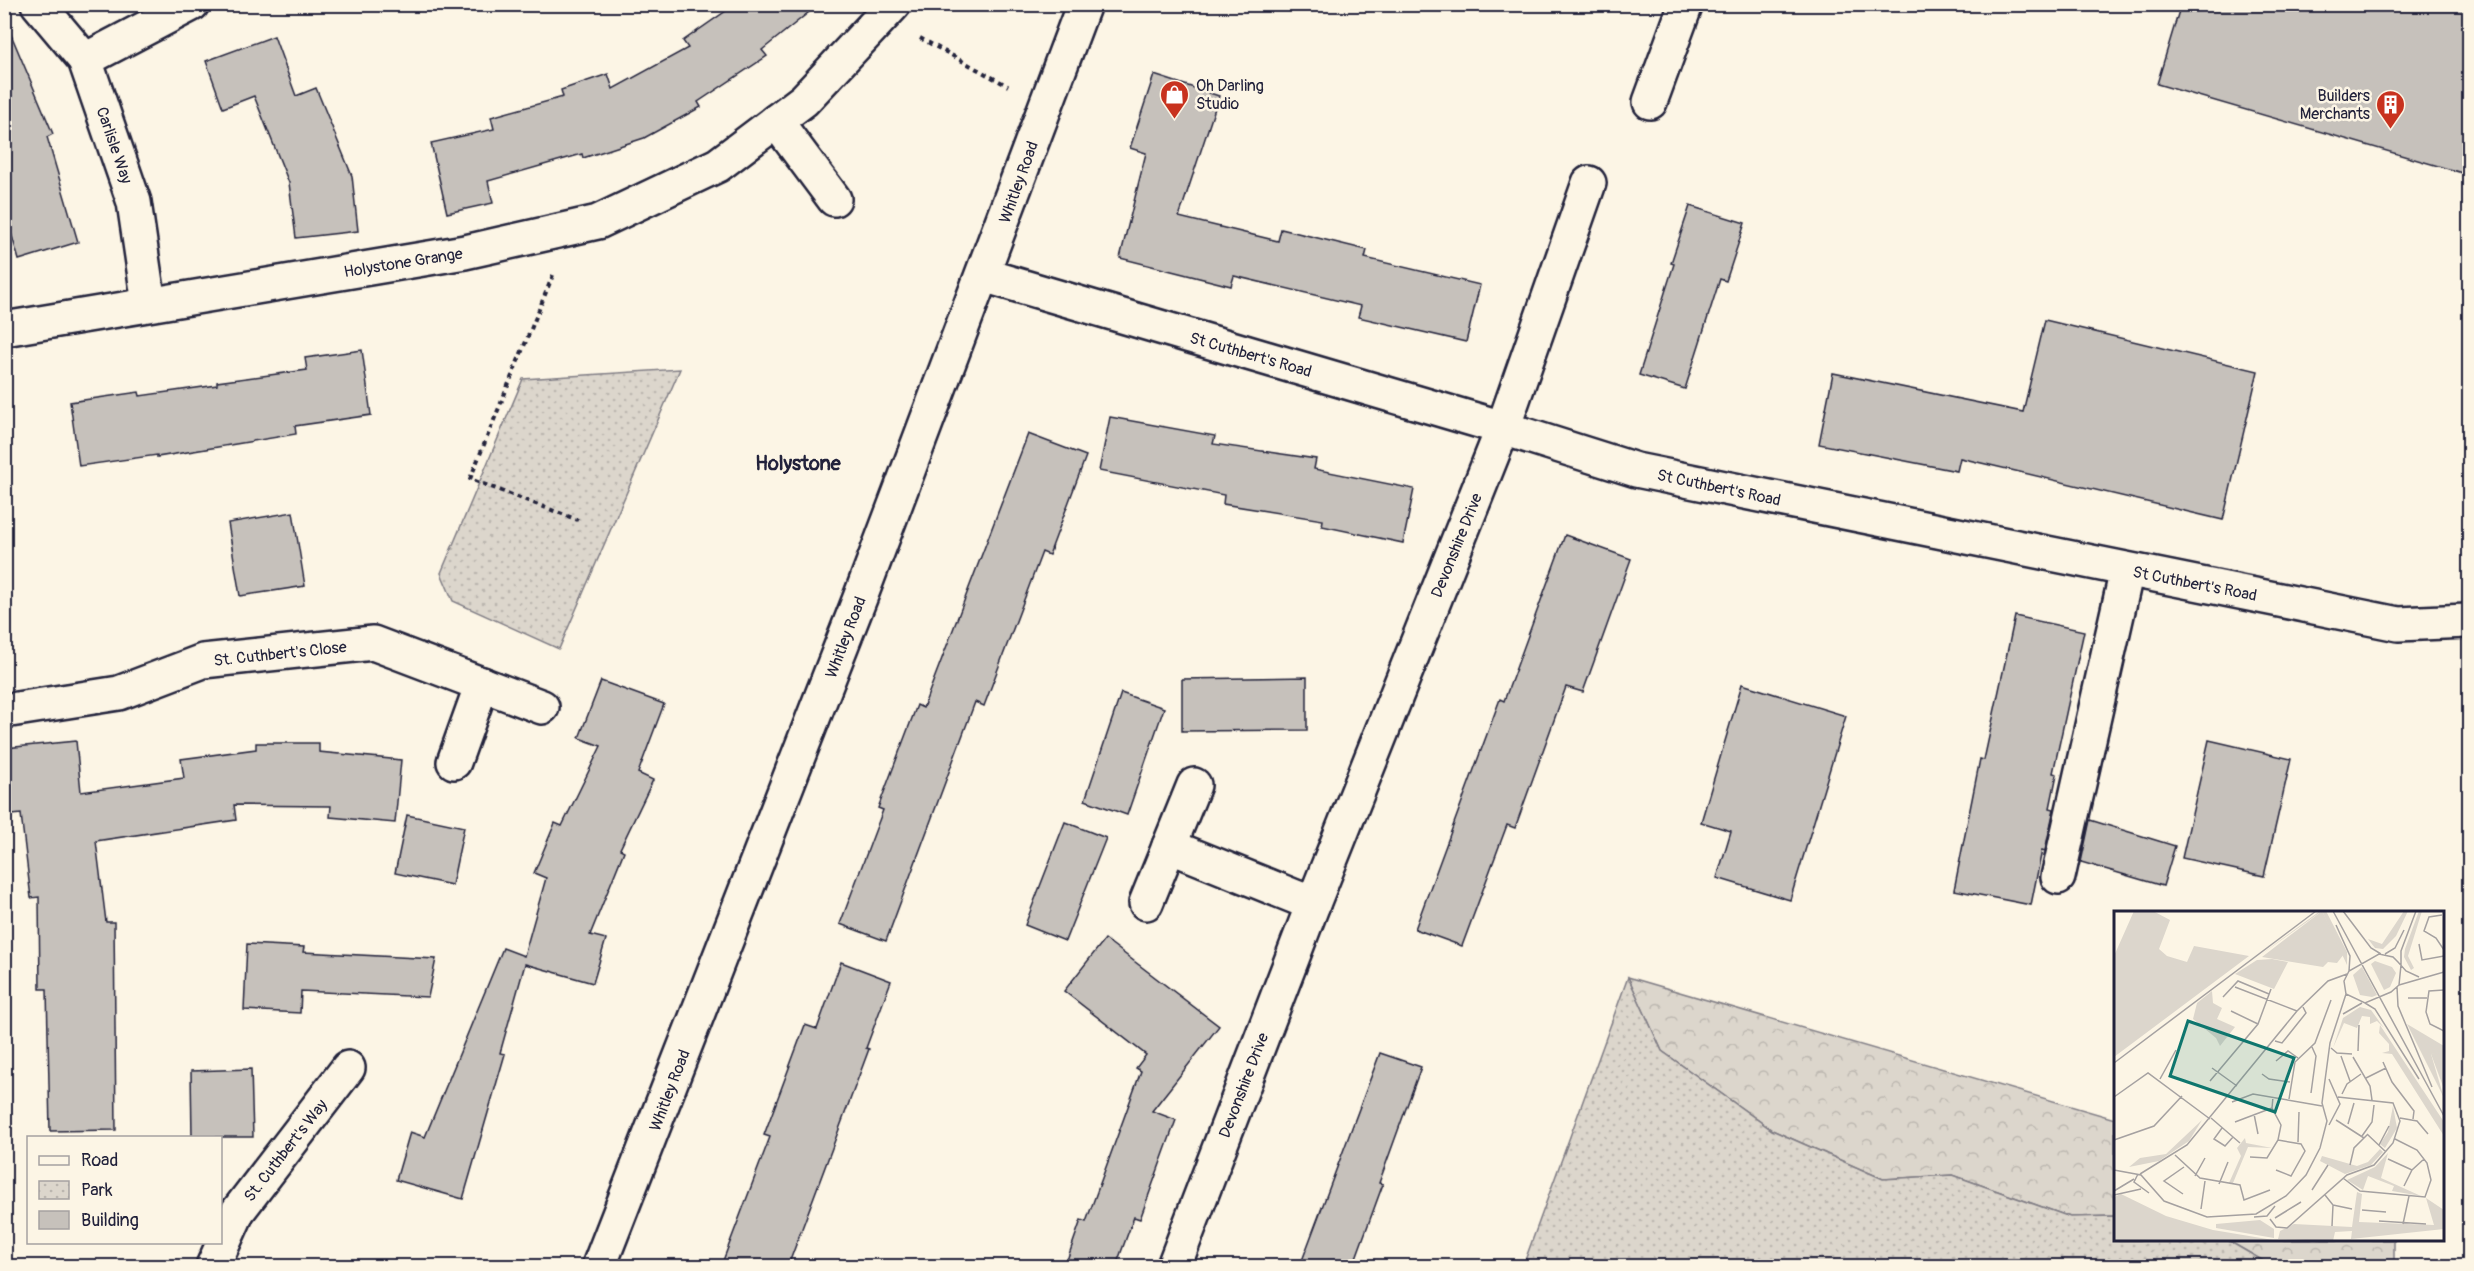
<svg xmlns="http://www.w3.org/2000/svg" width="2474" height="1271" viewBox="0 0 2474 1271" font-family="Pangolin,sans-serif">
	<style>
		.forest { fill: url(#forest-crowns); stroke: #7f7c84; stroke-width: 1.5 }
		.park { fill: url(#park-dots); stroke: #7f7c84; stroke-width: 1.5 }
		.building { fill: #c6c1bb; stroke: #22223b; stroke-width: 1.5 }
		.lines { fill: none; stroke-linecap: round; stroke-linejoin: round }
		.minor-casing { stroke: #22223b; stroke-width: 38 }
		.path { stroke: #22223b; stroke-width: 4; stroke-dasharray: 4.5 4.5; stroke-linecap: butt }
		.minor { stroke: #fcf5e5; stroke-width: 33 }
		.labels { text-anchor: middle; stroke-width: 5; stroke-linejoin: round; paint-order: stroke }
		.poi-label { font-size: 16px; fill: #22223b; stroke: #fcf5e5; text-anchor: start }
		.street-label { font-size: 16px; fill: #22223b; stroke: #fcf5e5 }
		.quarter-label { font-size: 20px; font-weight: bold; fill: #22223b; stroke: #fcf5e5 }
		.inset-road { fill: none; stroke: #a5a1a1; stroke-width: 1.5 }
		.view { fill: #0f766e; fill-opacity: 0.15; stroke: #0f766e; stroke-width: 3 }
		.inset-edge { fill: none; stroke: #22223b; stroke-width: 3 }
	</style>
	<defs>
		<pattern id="forest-crowns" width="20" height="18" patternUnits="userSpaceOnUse" patternTransform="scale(1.5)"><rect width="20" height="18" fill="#dcd6cc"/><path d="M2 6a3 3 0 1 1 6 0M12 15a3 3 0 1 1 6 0" fill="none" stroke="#bcb7b0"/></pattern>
		<pattern id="park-dots" width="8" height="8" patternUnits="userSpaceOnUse" patternTransform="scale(1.5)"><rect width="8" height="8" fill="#dcd6cc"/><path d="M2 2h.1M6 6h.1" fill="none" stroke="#bcb7b0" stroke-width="1.8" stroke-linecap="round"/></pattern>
	</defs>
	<rect width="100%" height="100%" fill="#fcf5e5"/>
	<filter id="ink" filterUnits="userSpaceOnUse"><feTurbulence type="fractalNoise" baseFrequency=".0167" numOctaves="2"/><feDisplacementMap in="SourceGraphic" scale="12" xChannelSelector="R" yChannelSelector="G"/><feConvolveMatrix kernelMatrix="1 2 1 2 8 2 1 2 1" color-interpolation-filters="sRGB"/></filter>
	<g filter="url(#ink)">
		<g class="forest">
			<path d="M1628,977L2115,1119V1216L2070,1217L1953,1175L1883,1179L1772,1130L1662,1051Z"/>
			<path d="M2227,1240H2394V1266H2272Z"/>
		</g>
		<g class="park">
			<path d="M680,369L559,649L453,601L441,573L523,379Z"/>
			<path d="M1628,977L1662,1051L1772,1130L1883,1179L1953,1175L2070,1217L2115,1216L2116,1240H2227L2272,1266H1523Z"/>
		</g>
		<g class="building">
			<path d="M736,4H819L762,50L767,56L698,102L701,107L644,138L583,158L582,154L488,181L493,203L447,213L431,143L494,129L491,117L563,97L561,90L608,74L613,89L688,48L683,41Z"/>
			<path d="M2181,4H2469V175L2157,84Z"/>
			<path d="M4,18L53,134L47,137L78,242L19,260L4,209Z"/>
			<path d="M274,36L296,96L316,88L352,176L358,231L296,238L289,183L254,96L223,108L206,61Z"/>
			<path d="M1154,75L1219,96L1179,217L1278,241L1281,229L1367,250L1365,258L1480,285L1466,342L1358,317L1361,306L1234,276L1231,286L1120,258L1146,153L1130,148Z"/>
			<path d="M1690,206L1745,223L1726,281L1720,279L1685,389L1639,375L1674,264L1671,263Z"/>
			<path d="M2045,320L2258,371L2223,520L1960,458L1957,471L1819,444L1833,373L2023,412Z"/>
			<path d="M362,350L371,415L295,426L296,434L157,457V455L79,466L70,402L139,392L140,396L217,385V382L307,370L305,358Z"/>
			<path d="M1110,417L1215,436L1213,444L1316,459L1314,469L1414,489L1403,543L1322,526L1323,520L1223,504L1224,495L1099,471Z"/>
			<path d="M1028,434L1086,456L1049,555L1042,552L984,706L975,702L886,941L840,924L883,810L878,808L917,705L923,708Z"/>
			<path d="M293,512L305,586L240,596L228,523Z"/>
			<path d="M1565,535L1631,559L1583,692L1566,687L1515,828L1507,825L1462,946L1415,929L1500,699L1504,701Z"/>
			<path d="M2015,616L2084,631L2053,773L2057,774L2050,808L2054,809L2045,851L2042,850L2031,905L1954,890L1980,759L1984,760Z"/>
			<path d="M1307,677V730L1182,731V679Z"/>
			<path d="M601,681L664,704L638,773L653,780L620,849L624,851L590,935L606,939L593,983L525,964L500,1053L505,1054L463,1199L396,1180L410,1132L425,1137L503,948L524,956L546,878L534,873L555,823L562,826L601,746L579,738Z"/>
			<path d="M1742,684L1846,716L1790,900L1717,878L1731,831L1701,822Z"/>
			<path d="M1121,693L1164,708L1127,815L1085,800Z"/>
			<path d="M2209,740L2291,759L2264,876L2182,858Z"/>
			<path d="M76,741L81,792L184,778L181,759L256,749V743H319V752L401,760L395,823L330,817L331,806L234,805L236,820L96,841L106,922H114L116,1130L50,1131L47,989H40L39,897L31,898L21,814L12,815L5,748Z"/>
			<path d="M407,815L464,827L452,885L395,873Z"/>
			<path d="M2090,820L2175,846L2163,886L2081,862Z"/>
			<path d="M1065,822L1106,838L1065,941L1025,925Z"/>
			<path d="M1105,939L1219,1026L1152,1111L1176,1120L1140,1219L1134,1217L1116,1266H1065L1081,1220L1086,1222L1141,1071L1136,1068L1146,1055L1064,991Z"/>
			<path d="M247,944L304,947L303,952L436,959L428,997L301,991L300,1013L244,1010Z"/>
			<path d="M841,962L891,981L866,1048L869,1049L788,1266H721L770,1137L764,1135L805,1025L817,1029Z"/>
			<path d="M1380,1053L1421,1067L1379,1183L1383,1184L1353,1266H1300Z"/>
			<path d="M251,1069L253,1137H192L191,1071Z"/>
		</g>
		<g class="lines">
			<defs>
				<g id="minor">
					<path d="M38,4L85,60L134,202L149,304"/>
					<path d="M85,60L192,4"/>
					<path d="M1650,102L1686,4"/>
					<path d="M776,121L834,199"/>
					<path d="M983,275L1503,428L1636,470L2398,624L2467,621L2470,619"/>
					<path d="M4,329L465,252L598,222L718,165L804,100L894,4"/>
					<path d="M4,711L119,693L203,661L373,643L542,707"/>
					<path d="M454,762L482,684"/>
					<path d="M1169,846L1313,904"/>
					<path d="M2058,877L2127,570"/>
					<path d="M1146,903L1194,785"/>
					<path d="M213,1266L238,1211L348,1068"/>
					<path d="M599,1266L860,598L1084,4"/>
					<path d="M1174,1266L1313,904L1503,428L1589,183"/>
				</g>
			</defs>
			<use href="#minor" class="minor-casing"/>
			<g class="path">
				<path d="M920,38L1008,86"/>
				<path d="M553,275L470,479L578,520"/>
			</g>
			<use href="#minor" class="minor"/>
		</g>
	</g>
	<defs>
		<symbol id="shop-pin" viewBox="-11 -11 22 30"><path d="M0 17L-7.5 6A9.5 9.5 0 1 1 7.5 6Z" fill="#c8321e" stroke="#fcf5e5"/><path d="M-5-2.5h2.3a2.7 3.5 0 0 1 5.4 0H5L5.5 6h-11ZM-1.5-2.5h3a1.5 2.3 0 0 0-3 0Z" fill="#fff"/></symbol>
		<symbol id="building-pin" viewBox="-11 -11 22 30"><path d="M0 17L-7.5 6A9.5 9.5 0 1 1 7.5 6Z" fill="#c8321e" stroke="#fcf5e5"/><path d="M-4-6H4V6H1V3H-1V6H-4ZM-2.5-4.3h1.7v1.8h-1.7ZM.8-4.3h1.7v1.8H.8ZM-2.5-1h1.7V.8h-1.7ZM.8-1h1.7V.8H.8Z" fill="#fff"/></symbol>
	</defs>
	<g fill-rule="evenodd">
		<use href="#shop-pin" x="1158" y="78" width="33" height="45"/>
		<use href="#building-pin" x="2374" y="88" width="33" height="45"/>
	</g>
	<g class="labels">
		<g class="poi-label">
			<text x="1196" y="91">Oh Darling<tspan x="1196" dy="18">Studio</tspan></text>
			<text x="2370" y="101" text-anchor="end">Builders<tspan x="2370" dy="18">Merchants</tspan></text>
		</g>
		<g class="street-label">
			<text transform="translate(115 145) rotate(71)" y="6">Carlisle Way</text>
			<text transform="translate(1018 182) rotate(-70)" y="6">Whitley Road</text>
			<text transform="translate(403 262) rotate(-9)" y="6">Holystone Grange</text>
			<text transform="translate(1251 354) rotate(16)" y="6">St Cuthbert's Road</text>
			<text transform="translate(1719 487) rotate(12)" y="6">St Cuthbert's Road</text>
			<text transform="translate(1456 545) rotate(-68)" y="6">Devonshire Drive</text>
			<text transform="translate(2195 583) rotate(11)" y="6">St Cuthbert's Road</text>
			<text transform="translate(845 637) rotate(-69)" y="6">Whitley Road</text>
			<text transform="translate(280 653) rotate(-6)" y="6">St. Cuthbert's Close</text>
			<text transform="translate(1243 1085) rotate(-69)" y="6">Devonshire Drive</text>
			<text transform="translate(669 1090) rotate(-69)" y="6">Whitley Road</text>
			<text transform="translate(285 1150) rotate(-52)" y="6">St. Cuthbert's Way</text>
		</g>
		<g class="quarter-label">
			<text x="798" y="470">Holystone</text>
		</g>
	</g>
	<g transform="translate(2114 911)">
		<rect width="330" height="330" fill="#fcf5e5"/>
		<path d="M20,0H39L56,9L45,38L53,45L73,51L80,35L135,45L0,146V45ZM208,0L230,43L223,52L214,51L209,56L148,46ZM246,96L257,99L270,117L263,110L256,113V106L248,105L243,117L230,112L219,137L229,107ZM324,141L330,142V178L317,143ZM279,195L283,217L271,237L266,233L274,221ZM131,227L132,232L158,237L134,236L119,272H115L127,245L123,237ZM266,238L269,241L257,254L231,263L206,250L208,245L243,255L254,251ZM274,242L267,267L307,285L278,280L280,275L254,265L249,279L233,269L261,256ZM243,281L248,283L245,311L320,314L312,287L330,299V318L237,328L238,320L221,321L219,330L164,328L166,320L180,313L238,316ZM146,309L160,318V327L102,317V313Z" fill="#dcd6cc"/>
		<path d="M206,0H212L233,41V54L208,0L145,45ZM290,0H294L282,25L269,38L261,37L254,28L268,33ZM305,0H308L294,45L300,57L297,59L290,46L291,38ZM261,50L278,56L282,62L276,76L270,79L257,53ZM248,56L263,84L258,86L246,84L239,64ZM293,113L330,135V142L317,143L330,187ZM266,114L330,211V225L278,143L268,142L275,140V133L265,122ZM88,209L75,230L45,250L15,256L26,247L52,243Z" fill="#dcd6cc"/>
		<path d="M158,48L174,51L160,78L121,63L143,49ZM98,80L99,92L108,97L103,108L121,116L106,135L102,127L79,108L83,92ZM7,283L52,305L99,319L165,330H0V286Z" fill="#dcd6cc"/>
		<path class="inset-road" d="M219,0L330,205M229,0L257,37L267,43M328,4L315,6L310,20L322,27L330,39M222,14L236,45L235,60M305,33L308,49L330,45M271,43L281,37L290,19M287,54L285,74L277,81L251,92L232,83L230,70L235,60L265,43L279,46L284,51L292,60L305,66M287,54V40L302,0M285,74L330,61M121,76L183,100M283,76L284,95L318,176M330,79L315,80L312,101L316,113L330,120M109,86L124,70L155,83M294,87H313M251,92L261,98L305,168M117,100L144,113M229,103L248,92M161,130L168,132L192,102L189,96M217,137L223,142L238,143M244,140L245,114M227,145L236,170M239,146L256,175L258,189M162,150L174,140L184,147M269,151L278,171L300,200L299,208M0,152L202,0M98,157L123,175M148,163L155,168L176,171M252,167L272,157M46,168L62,139M215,168L226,193L215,214M96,170L144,113L157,78M197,182L202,145L198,136M228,183L233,173L247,163M0,186L34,162L96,208M175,188L181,151L201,132L217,89M118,191L139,183L208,195M140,203L144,223M97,207L126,232M286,207L303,210L314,223M222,209L250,227M121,211L158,197M234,213L240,192M108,217L100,228L111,235L119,226M253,223L272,241M248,225L258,211L260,194M0,229L40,215L68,185M184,231L185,201M265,234L275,215M61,244L86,267L126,274L130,289L156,279M136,246L153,247L164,229L167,214L158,197L159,186M274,248L298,259M236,254L240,237L253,224M0,259L27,264L50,290L93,306L142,303L172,285L192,264L206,237L213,210L208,192L216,132L232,83M162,259L177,265L191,240L187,233L164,229M24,263L20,271L35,282M26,263L73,234L183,100L214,70L233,63M81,265L91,247M229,267L246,280L311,286L317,269L313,252L303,239L281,228M105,273L114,251M290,275L298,259L310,248M198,279L214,254M0,280L20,268M69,283L50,270L70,256M0,284L27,278M211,284L219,294L218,315M219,294L238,298M87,298L91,270M248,299L272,301M140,306L153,305L161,295M161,307L187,291M156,308L162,316L173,317L233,264L260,254L279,232L286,210L279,192L224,186M265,310L312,313M289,313L295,285"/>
		<path class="view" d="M74,110L180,147L161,201L56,165Z"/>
		<rect width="330" height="330" class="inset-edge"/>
	</g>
	<rect width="2474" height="1271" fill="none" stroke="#fcf5e5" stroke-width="24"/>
	<rect x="12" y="12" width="2450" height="1247" fill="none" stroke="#22223b" stroke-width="2" filter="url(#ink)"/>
	<rect x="27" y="1136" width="195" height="108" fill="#fcf5e5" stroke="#a5a1a1" stroke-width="1.5"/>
	<rect x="39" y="1156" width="30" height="9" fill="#fcf5e5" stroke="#a5a1a1" stroke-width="1.5"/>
	<text x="81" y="1166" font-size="18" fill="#22223b">Road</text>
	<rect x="39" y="1181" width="30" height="18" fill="url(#park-dots)" stroke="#a5a1a1" stroke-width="1.5"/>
	<text x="81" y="1196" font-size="18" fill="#22223b">Park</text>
	<rect x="39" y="1211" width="30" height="18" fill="#c6c1bb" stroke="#a5a1a1" stroke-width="1.5"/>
	<text x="81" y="1226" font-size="18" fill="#22223b">Building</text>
</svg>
